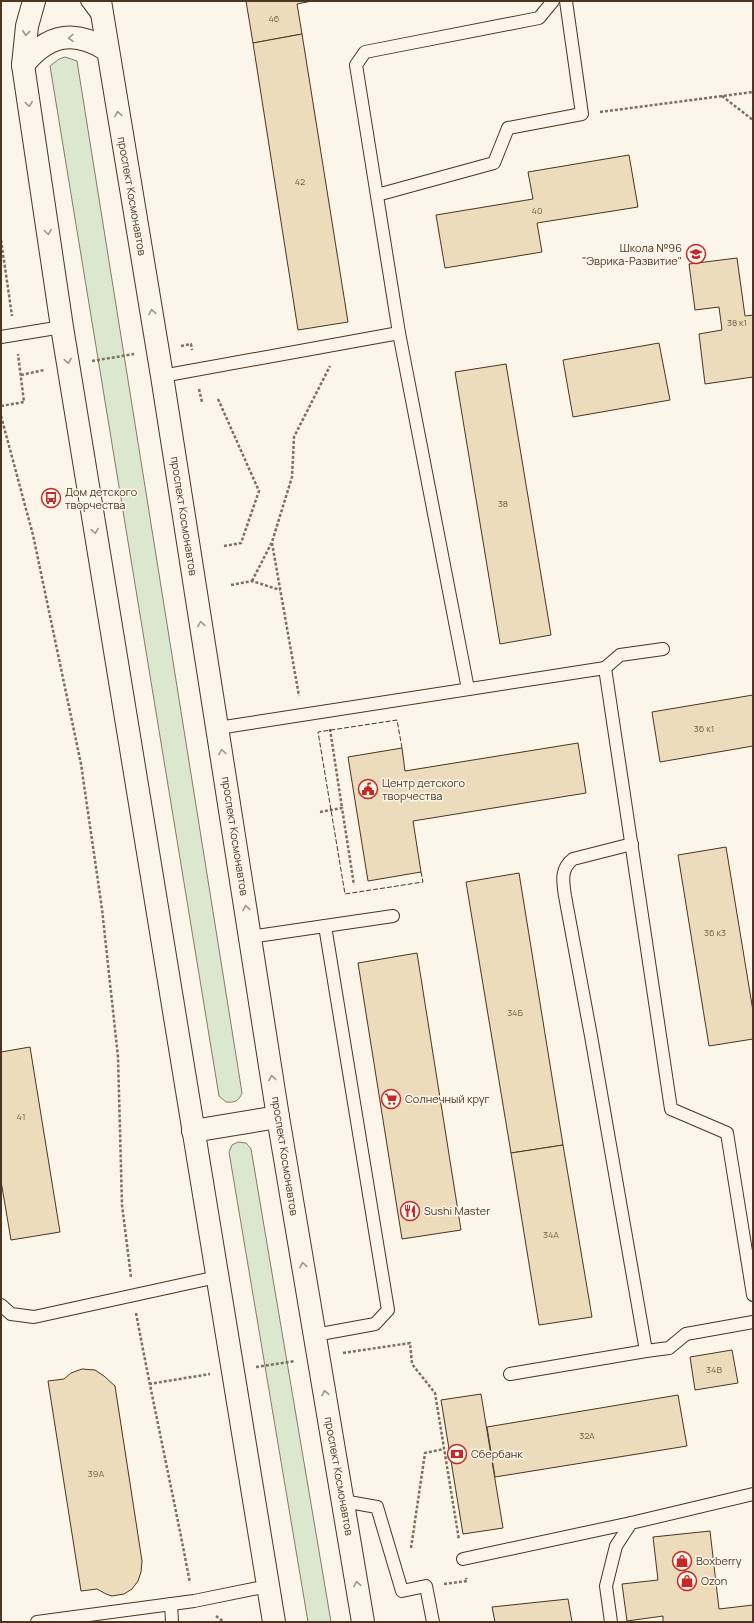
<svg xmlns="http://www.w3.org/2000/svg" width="754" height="1623" viewBox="0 0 754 1623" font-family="Manrope,sans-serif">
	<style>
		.green { fill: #dce7d0; stroke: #887966 }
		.building { fill: #ecdcbc; stroke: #4a3520 }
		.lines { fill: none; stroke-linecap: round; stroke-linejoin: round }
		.service-casing { stroke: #4a3520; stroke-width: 14 }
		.secondary-casing { stroke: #4a3520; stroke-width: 24 }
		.path { stroke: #7f6f5c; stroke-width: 2.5; stroke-dasharray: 3 2; stroke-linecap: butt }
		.service { stroke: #fbf6e9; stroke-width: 12 }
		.secondary { stroke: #fbf6e9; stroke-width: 22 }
		.fence { stroke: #4a3520; stroke-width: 1; stroke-dasharray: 5 2; stroke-linecap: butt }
		.oneway { stroke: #a29684 }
		.labels { text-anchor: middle; stroke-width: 3; stroke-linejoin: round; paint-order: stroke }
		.number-label { font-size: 9px; fill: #725f47 }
		.street-label { font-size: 11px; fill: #4a3520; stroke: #fbf6e9 }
		.poi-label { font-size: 11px; fill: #4a3520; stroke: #fbf6e9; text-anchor: start }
	</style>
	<rect width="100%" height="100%" fill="#fbf6e9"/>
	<g class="green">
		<path d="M65,57L77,61L242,1093C239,1101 234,1103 226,1102L219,1096L50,66L59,59Z"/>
		<path d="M238,1142L246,1143L251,1149L331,1622H308L229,1152L232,1145Z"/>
	</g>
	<g class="building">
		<path d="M246,1H312L297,4L302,34L253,43Z"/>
		<path d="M302,34L348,322L298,330L253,43Z"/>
		<path d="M629,155L638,207L537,223L542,252L445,268L436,215L533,199L528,172Z"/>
		<path d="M737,258L745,316L753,315V377L705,384L699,334L722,330L719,307L695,310L689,264Z"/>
		<path d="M659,343L670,400L573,417L563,360Z"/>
		<path d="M506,364L551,635L500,644L455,372Z"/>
		<path d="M753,695V746L660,762L652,712Z"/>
		<path d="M578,743L586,793L413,821L421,872L368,881L348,757L402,748L405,771Z"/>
		<path d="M726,847L753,1011V1039L709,1046L678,855Z"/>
		<path d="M519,873L563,1145L511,1153L466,882Z"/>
		<path d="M417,953L461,1230L402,1239L358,963Z"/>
		<path d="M30,1047L60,1232L11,1240L1,1181V1052Z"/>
		<path d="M563,1145L592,1317L539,1325L511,1153Z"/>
		<path d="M732,1350L738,1383L695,1390L690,1357Z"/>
		<path d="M82,1369L95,1370L104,1376L115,1386L142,1561L141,1572L138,1581L132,1589L124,1594L112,1596L106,1594L97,1589L81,1591L48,1381L64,1379L71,1373Z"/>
		<path d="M481,1394L503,1528L463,1534L441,1400Z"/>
		<path d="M678,1395L687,1446L495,1477L487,1427Z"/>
		<path d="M710,1531L719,1609L753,1605V1622H663V1616L627,1621L622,1584L658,1580L653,1537Z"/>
		<path d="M568,1599L572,1622H495L492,1607Z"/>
	</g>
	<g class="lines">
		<defs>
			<g id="service">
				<path d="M87,1L99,17"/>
				<path d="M377,195L494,163L508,128L582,114L566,1"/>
				<path d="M399,333L356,65L365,52L539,18L553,1"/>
				<path d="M1,337L62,327"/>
				<path d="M162,376L399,333L468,689"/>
				<path d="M605,668L620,655L663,649"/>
				<path d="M218,728L605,668L671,1109L727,1133L753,1295"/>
				<path d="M632,844L573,859C560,869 563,882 565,896L591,1036L646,1351L669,1348L686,1334L753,1322"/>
				<path d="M250,937L393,916"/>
				<path d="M1,1305L11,1314L34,1317L217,1277"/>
				<path d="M315,1335L375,1324L388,1310L325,926"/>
				<path d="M510,1374L646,1351"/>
				<path d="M343,1501L377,1507L402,1591L426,1586L433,1622"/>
				<path d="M463,1559L631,1523"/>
				<path d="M171,1604L172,1622"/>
				<path d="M37,1622L194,1601L268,1586"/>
				<path d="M611,1622L606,1586L616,1546L631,1523L753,1494"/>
			</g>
			<g id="secondary">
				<path d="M34,1L27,26L23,65L62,327L274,1622"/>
				<path d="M100,1L162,376L278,1117L363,1622"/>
				<path d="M23,65C48,34 74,29 107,50"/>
				<path d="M193,1131L278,1117"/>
			</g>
		</defs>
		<use href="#service" class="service-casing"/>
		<use href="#secondary" class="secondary-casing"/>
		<g class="path">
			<path d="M722,96L753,120"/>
			<path d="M600,112L753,92"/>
			<path d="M1,240L12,316"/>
			<path d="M181,346L191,344L192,350"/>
			<path d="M92,361L134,354"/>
			<path d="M21,375L44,370"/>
			<path d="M199,389L202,402"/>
			<path d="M218,399L259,491L241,543L224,546"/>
			<path d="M1,406L24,402L18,354"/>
			<path d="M1,416L33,535L81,764L102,909L118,1057L122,1205L131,1277"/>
			<path d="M272,543L299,696"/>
			<path d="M252,581L272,542L292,477L294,437L330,366"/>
			<path d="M231,585L252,581L280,590"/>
			<path d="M330,729L342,808"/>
			<path d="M320,812L342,808L354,885"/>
			<path d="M136,1313C153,1404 173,1493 190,1583"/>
			<path d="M343,1353L410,1343L412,1364L435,1393L459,1540"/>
			<path d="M256,1367L295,1361"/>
			<path d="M149,1384L210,1374"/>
			<path d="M411,1548L425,1453L444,1449"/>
			<path d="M444,1584L467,1581L466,1578"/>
			<path d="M216,1616L224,1622"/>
		</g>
		<use href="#service" class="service"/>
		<use href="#secondary" class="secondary"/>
		<path class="fence" d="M402,748L397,720L318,732L345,894L423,882L421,872"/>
	</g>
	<defs><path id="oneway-chevron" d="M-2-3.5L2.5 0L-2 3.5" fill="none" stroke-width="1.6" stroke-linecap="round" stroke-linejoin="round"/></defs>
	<g class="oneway">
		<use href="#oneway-chevron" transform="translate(26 33) rotate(96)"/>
		<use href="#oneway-chevron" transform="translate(71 38) rotate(179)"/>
		<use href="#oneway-chevron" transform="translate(29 104) rotate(82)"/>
		<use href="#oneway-chevron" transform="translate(118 114) rotate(-100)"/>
		<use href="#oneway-chevron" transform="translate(48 232) rotate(82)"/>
		<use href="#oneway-chevron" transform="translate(152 312) rotate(-100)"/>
		<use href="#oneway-chevron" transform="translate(68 361) rotate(80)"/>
		<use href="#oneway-chevron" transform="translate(95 531) rotate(81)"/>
		<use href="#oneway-chevron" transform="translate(201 624) rotate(-99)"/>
		<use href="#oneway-chevron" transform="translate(222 752) rotate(-99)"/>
		<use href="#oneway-chevron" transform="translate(246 908) rotate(-99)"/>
		<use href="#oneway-chevron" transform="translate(272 1078) rotate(-99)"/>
		<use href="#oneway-chevron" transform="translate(303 1265) rotate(-99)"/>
		<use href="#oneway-chevron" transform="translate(325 1393) rotate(-100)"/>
		<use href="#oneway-chevron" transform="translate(357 1584) rotate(-100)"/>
	</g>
	<defs>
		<symbol id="school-ring" viewBox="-11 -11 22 22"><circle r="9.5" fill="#fbf6e9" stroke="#c62828" stroke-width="1.5"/><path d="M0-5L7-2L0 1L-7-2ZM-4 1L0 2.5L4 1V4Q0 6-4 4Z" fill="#c62828"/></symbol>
		<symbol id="bus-ring" viewBox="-11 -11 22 22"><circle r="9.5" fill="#fbf6e9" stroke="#c62828" stroke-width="1.5"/><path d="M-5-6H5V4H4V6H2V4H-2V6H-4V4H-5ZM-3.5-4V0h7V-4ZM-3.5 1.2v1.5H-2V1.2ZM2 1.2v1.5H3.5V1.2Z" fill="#c62828"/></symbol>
		<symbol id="civic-ring" viewBox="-11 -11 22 22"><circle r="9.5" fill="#fbf6e9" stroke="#c62828" stroke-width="1.5"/><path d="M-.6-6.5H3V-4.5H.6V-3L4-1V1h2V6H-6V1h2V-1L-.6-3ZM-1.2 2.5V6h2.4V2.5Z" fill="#c62828"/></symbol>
		<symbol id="supermarket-ring" viewBox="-11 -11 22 22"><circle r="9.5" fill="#fbf6e9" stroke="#c62828" stroke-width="1.5"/><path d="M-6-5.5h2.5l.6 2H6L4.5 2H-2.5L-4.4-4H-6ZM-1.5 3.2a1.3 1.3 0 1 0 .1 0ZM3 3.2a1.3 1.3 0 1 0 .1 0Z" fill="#c62828"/></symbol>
		<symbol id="restaurant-ring" viewBox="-11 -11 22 22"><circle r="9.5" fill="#fbf6e9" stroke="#c62828" stroke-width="1.5"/><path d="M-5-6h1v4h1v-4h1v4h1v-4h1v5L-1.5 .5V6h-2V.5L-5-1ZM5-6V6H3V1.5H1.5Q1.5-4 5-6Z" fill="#c62828"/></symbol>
		<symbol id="bank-ring" viewBox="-11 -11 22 22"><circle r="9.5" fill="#fbf6e9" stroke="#c62828" stroke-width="1.5"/><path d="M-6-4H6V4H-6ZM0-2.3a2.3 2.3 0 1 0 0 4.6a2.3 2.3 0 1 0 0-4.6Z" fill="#c62828"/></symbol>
		<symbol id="shop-ring" viewBox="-11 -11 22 22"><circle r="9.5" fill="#fbf6e9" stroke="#c62828" stroke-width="1.5"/><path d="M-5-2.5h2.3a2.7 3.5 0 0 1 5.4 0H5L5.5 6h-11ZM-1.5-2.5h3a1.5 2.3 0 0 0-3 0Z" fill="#c62828"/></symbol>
	</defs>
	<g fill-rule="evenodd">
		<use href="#school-ring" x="685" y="243" width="22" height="22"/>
		<use href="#bus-ring" x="40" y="487" width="22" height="22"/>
		<use href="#civic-ring" x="357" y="778" width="22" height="22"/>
		<use href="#supermarket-ring" x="380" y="1088" width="22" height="22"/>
		<use href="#restaurant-ring" x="399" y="1200" width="22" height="22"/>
		<use href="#bank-ring" x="446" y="1443" width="22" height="22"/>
		<use href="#shop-ring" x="671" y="1550" width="22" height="22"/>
		<use href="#shop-ring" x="676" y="1570" width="22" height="22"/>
	</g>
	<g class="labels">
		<g class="number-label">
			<text x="274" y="22">46</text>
			<text x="300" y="185">42</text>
			<text x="537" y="214">40</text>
			<text x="737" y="326">38 к1</text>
			<text x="503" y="507">38</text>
			<text x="704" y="732">36 к1</text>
			<text x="715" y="936">36 к3</text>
			<text x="515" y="1016">34Б</text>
			<text x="21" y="1120">41</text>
			<text x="551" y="1238">34А</text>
			<text x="714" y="1373">34В</text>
			<text x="587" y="1439">32А</text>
			<text x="96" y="1477">39А</text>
		</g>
		<g class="street-label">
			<text transform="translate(132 196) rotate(80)" y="4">проспект Космонавтов</text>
			<text transform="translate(184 516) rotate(81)" y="4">проспект Космонавтов</text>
			<text transform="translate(235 836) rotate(81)" y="4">проспект Космонавтов</text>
			<text transform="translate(285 1156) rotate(81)" y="4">проспект Космонавтов</text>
			<text transform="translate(339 1476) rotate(80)" y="4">проспект Космонавтов</text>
		</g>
		<g class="poi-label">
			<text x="682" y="252" text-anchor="end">Школа №96<tspan x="682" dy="13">"Эврика-Развитие"</tspan></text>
			<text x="65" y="496">Дом детского<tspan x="65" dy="13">творчества</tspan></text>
			<text x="382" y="787">Центр детского<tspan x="382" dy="13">творчества</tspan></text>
			<text x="405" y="1103">Солнечный круг</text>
			<text x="424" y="1215">Sushi Master</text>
			<text x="471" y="1458">Сбербанк</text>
			<text x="696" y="1565">Boxberry</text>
			<text x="701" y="1585">Ozon</text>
		</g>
	</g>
	<rect width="754" height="1623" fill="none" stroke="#4a3520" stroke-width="4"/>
</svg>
